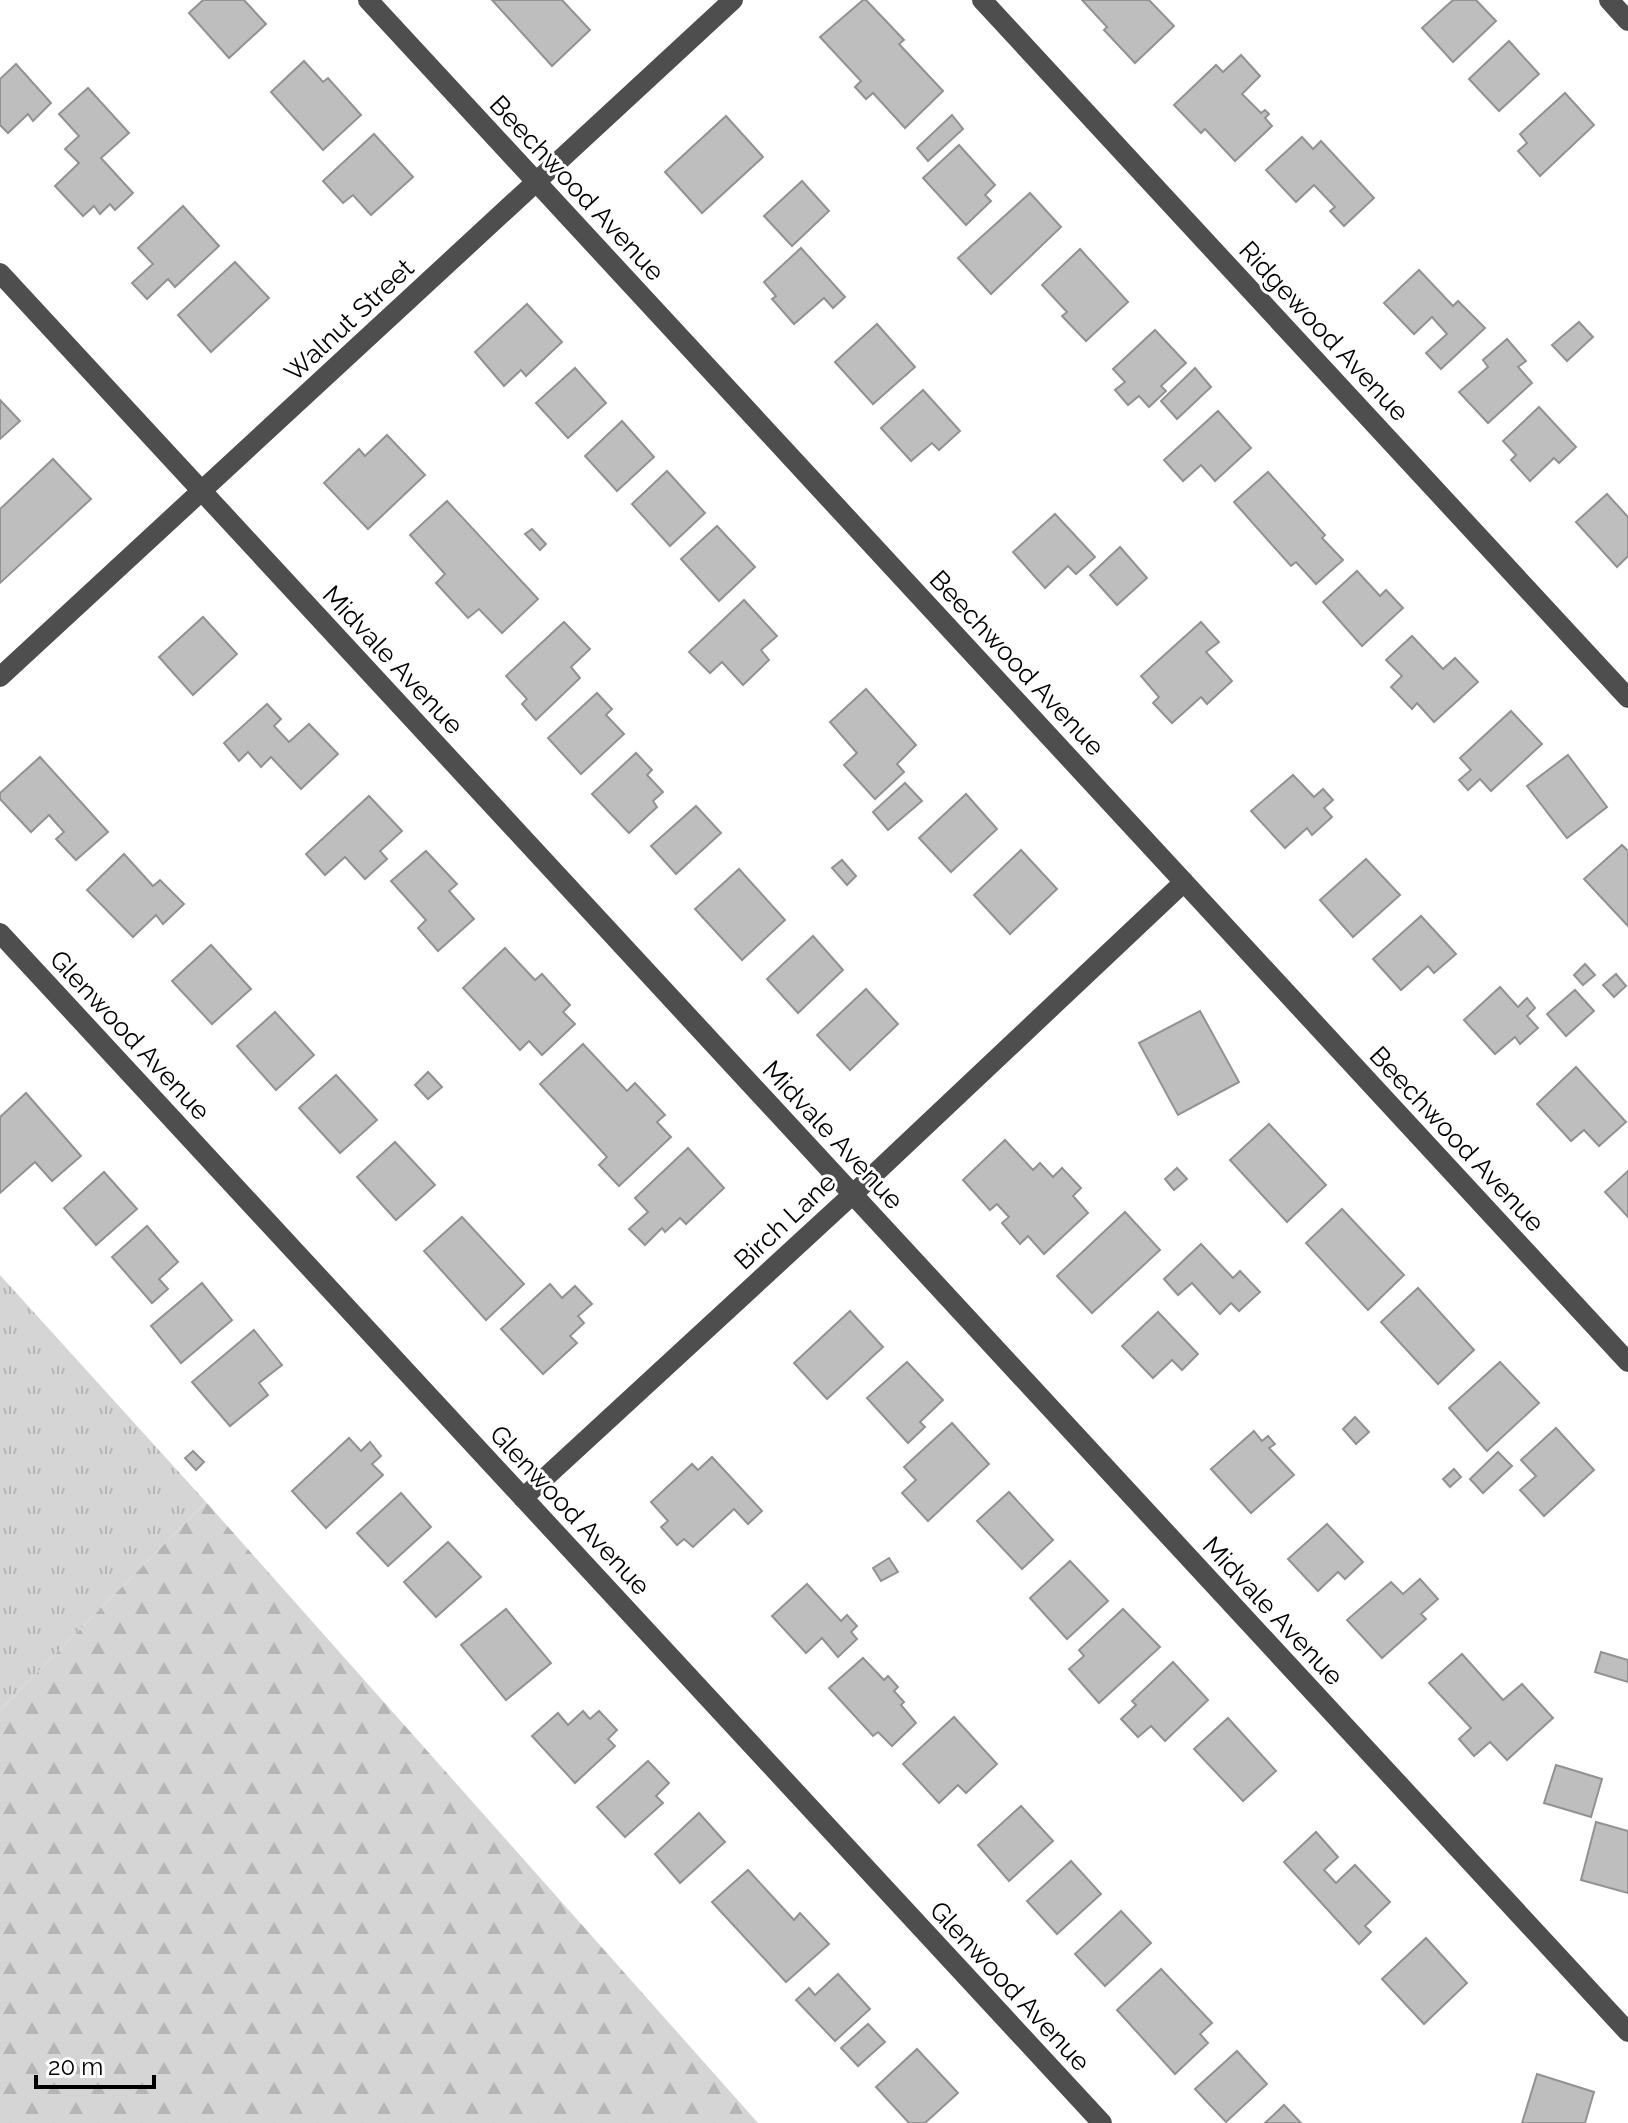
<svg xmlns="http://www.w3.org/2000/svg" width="1628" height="2123" viewBox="0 0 1628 2123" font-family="Raleway,sans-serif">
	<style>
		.grass { fill: url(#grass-tufts) }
		.forest { fill: url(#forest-firs) }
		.building { fill: #bebebe; stroke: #929292; stroke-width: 2 }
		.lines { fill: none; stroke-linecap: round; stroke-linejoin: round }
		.minor { stroke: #4e4e4e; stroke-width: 20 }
		.labels { text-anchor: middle; stroke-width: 6; stroke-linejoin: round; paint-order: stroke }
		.street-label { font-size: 26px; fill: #000; stroke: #fff }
	</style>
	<defs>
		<pattern id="grass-tufts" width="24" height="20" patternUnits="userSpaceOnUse" patternTransform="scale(2)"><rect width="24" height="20" fill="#d5d5d5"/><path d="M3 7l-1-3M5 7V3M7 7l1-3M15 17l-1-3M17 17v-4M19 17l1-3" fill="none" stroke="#b5b5b5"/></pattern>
		<pattern id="forest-firs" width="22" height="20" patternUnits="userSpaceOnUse" patternTransform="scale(2)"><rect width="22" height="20" fill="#d5d5d5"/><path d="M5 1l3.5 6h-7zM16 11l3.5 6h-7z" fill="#b5b5b5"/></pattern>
	</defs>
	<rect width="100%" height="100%" fill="#fff"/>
	<path class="grass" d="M0,1275L206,1502L0,1710Z"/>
	<path class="forest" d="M206,1502L758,2123H0V1710Z"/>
	<g class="building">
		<path d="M203,0H244L266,24L229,58L189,13Z"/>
		<path d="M492,0H562L590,30L552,66Z"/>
		<path d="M863,0H866L904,40L899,44L943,91L905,128L873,93L866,99L855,87L861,81L820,37Z"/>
		<path d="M1082,0H1149L1174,26L1135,63L1104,30L1107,27Z"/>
		<path d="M1453,0H1476L1496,21L1453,62L1422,28Z"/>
		<path d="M1509,41L1539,74L1499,111L1469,79Z"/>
		<path d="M1241,55L1260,76L1242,94L1261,113L1265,110L1269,114L1265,118L1272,126L1235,161L1205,129L1201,133L1174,105L1216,65L1223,72Z"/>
		<path d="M304,61L323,82L328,78L361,115L323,150L271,92Z"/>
		<path d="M16,64L51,103L33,121L28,114L8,133L0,125V79Z"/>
		<path d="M88,88L129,133L101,158L133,193L115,210L110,204L100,214L94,206L83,216L55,186L79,163L65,149L79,136L59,114Z"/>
		<path d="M1565,93L1594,125L1540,176L1518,151L1527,143L1520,134Z"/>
		<path d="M952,115L963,129L928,161L917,148Z"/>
		<path d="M726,116L763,157L702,213L665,172Z"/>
		<path d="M374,134L413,177L371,215L353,195L343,203L323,181Z"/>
		<path d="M1302,137L1313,149L1321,141L1374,198L1344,226L1330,211L1335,207L1314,185L1296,202L1266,170Z"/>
		<path d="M959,145L995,185L985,195L991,201L966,225L923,178Z"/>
		<path d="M802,181L829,211L792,246L764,216Z"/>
		<path d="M1030,193L1061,227L991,294L958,258Z"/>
		<path d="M183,206L219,246L175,287L168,279L147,299L132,283L153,264L138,248Z"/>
		<path d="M801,248L845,297L833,308L824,298L794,324L772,299L776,296L764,282Z"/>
		<path d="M1080,249L1128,302L1086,341L1062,316L1067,312L1042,285Z"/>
		<path d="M235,262L269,298L211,352L178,315Z"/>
		<path d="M1419,270L1453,306L1458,301L1485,328L1441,369L1426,353L1447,334L1432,317L1414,334L1384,303Z"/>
		<path d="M527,304L562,342L526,376L521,370L504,386L475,352Z"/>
		<path d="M1579,322L1593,337L1567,361L1552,345Z"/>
		<path d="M877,324L915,367L873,404L835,362Z"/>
		<path d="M1155,330L1186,363L1161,386L1166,391L1149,407L1139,396L1128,405L1115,390L1125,382L1113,369Z"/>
		<path d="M1507,339L1526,361L1518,367L1532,383L1488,423L1459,392L1488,367L1483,360Z"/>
		<path d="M575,368L606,403L568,438L536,403Z"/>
		<path d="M1195,368L1211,387L1177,419L1161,401Z"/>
		<path d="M923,390L960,431L939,450L932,443L911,461L881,428Z"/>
		<path d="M0,400L20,421L0,439Z"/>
		<path d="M1539,407L1576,447L1559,463L1554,458L1530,481L1511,460L1516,455L1503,441Z"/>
		<path d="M1218,411L1251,448L1215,481L1201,465L1183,481L1164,460Z"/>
		<path d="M622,421L654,457L617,491L585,456Z"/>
		<path d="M387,435L425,475L368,529L324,483L359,449L365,456Z"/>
		<path d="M53,459L91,499L0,583V509Z"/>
		<path d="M667,471L705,513L670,546L632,504Z"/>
		<path d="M1268,472L1325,535L1322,538L1343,560L1316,584L1296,562L1291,566L1234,502Z"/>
		<path d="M1607,494L1628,517V556L1617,567L1576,522Z"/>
		<path d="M447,501L538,599L502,633L479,609L468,618L436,583L445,574L410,535Z"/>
		<path d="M1055,514L1095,557L1076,574L1068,566L1045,588L1013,552Z"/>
		<path d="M717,526L755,567L719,601L681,559Z"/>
		<path d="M532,529L546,544L540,550L525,534Z"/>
		<path d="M1120,547L1147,578L1117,605L1090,575Z"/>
		<path d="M1357,571L1380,596L1386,590L1403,608L1362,646L1323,602Z"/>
		<path d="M744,600L777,636L761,650L769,660L743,685L722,662L710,673L689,652Z"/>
		<path d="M203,617L237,654L193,695L159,657Z"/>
		<path d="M564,622L590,649L571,667L580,678L536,720L522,704L527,699L506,676Z"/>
		<path d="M1201,622L1219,642L1206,652L1232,681L1207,704L1201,697L1172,723L1153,703L1159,697L1141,676Z"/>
		<path d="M1412,636L1443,669L1455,658L1478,682L1434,722L1417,703L1412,709L1391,687L1402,676L1386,660Z"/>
		<path d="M866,689L916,745L897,764L904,772L875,799L844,765L857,753L830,722Z"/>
		<path d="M597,693L612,709L606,715L624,734L581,774L548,738Z"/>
		<path d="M267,704L281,719L274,726L289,742L309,724L338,754L301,789L271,757L261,767L248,752L239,761L224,743Z"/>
		<path d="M1511,711L1542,744L1491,791L1480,779L1468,790L1459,780L1471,770L1460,758Z"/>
		<path d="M636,753L652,770L647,775L663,792L653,801L657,807L629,833L592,794Z"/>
		<path d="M1568,755L1607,807L1567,838L1527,786Z"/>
		<path d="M40,757L108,832L76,860L56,839L64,832L49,815L31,832L0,799V793Z"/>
		<path d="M1293,775L1314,797L1323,789L1333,800L1324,808L1332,817L1312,835L1307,828L1285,848L1251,811Z"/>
		<path d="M905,783L922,801L888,830L873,812Z"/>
		<path d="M966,794L997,829L951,872L919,838Z"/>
		<path d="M369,796L402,831L380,851L387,859L365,879L345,857L325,875L306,854Z"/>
		<path d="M696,806L721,833L676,874L651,846Z"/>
		<path d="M1622,845L1628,851V926L1584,879Z"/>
		<path d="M1021,850L1057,889L1010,934L974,895Z"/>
		<path d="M426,851L457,884L449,891L474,919L438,951L418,928L426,920L391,881Z"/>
		<path d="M124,854L153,886L160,880L184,904L163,924L156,915L133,937L87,890Z"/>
		<path d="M1366,859L1400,895L1353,937L1320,900Z"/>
		<path d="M842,860L856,876L847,885L832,868Z"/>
		<path d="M739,869L785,920L742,960L695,909Z"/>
		<path d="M1421,916L1456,954L1434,973L1428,966L1401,990L1373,959Z"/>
		<path d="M813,936L843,970L798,1013L767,979Z"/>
		<path d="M211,945L251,989L212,1024L172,981Z"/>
		<path d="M505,948L535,980L542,974L570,1005L563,1012L575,1024L542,1055L529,1041L520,1050L463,988Z"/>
		<path d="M1585,964L1595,975L1583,985L1574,975Z"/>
		<path d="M1616,974L1626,986L1614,997L1603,985Z"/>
		<path d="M1500,987L1518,1007L1527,998L1535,1008L1527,1016L1538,1028L1520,1044L1515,1037L1495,1054L1464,1020Z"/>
		<path d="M866,989L898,1024L850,1070L817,1035Z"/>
		<path d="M1575,990L1594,1011L1566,1036L1547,1014Z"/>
		<path d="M1200,1011L1239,1082L1178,1115L1139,1043Z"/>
		<path d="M275,1012L314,1055L276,1090L237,1046Z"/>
		<path d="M583,1044L627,1091L635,1083L665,1115L657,1122L671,1137L619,1186L599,1165L607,1157L540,1084Z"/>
		<path d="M1576,1067L1626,1122L1599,1146L1584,1130L1571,1141L1537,1104Z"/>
		<path d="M428,1072L442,1087L428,1099L415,1085Z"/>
		<path d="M336,1075L377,1120L340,1153L299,1108Z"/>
		<path d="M26,1093L81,1156L52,1181L35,1162L0,1193V1117Z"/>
		<path d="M1269,1124L1326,1185L1287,1222L1230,1160Z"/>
		<path d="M1005,1140L1033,1170L1040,1163L1053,1177L1062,1168L1081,1188L1073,1196L1088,1213L1044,1254L1028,1236L1020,1244L1002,1223L1009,1217L997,1204L990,1210L963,1180Z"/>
		<path d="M395,1142L435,1185L396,1220L357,1177Z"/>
		<path d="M688,1148L724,1188L686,1224L680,1218L665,1232L662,1228L645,1245L629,1229L648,1212L635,1198Z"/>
		<path d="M1177,1168L1187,1179L1174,1190L1165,1179Z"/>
		<path d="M1628,1171V1217L1605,1192Z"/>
		<path d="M104,1172L137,1209L96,1245L64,1208Z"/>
		<path d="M1342,1209L1404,1275L1368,1310L1306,1243Z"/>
		<path d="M1125,1212L1160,1250L1092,1313L1057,1276Z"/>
		<path d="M462,1217L524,1284L486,1320L424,1251Z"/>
		<path d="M147,1226L178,1262L159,1279L168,1289L152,1303L112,1257Z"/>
		<path d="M1201,1244L1233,1278L1240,1271L1260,1292L1239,1311L1231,1303L1220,1314L1192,1283L1178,1295L1164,1279Z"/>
		<path d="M202,1283L232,1320L181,1363L151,1326Z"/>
		<path d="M550,1284L562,1298L575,1286L592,1304L578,1316L584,1323L570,1336L577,1343L543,1374L501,1329Z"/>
		<path d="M1418,1288L1474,1350L1438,1384L1381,1322Z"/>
		<path d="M850,1311L883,1347L827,1399L794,1363Z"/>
		<path d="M1158,1312L1198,1354L1182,1370L1172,1360L1153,1378L1122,1346Z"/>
		<path d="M254,1330L282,1365L259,1383L268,1395L230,1426L192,1382Z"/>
		<path d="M907,1362L943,1400L920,1422L925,1427L908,1443L867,1398Z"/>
		<path d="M1500,1362L1539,1403L1487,1451L1449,1408Z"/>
		<path d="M1355,1417L1369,1432L1356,1444L1343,1429Z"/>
		<path d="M952,1423L989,1464L928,1521L902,1493L916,1480L904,1467Z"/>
		<path d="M1556,1428L1594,1470L1544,1516L1520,1490L1536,1476L1521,1460Z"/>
		<path d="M1254,1431L1262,1441L1268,1436L1275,1444L1269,1448L1294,1475L1251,1513L1211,1469Z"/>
		<path d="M349,1438L361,1451L370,1442L381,1456L372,1464L383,1475L326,1528L292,1491Z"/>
		<path d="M193,1451L204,1462L196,1470L185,1458Z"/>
		<path d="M1498,1452L1512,1466L1483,1493L1470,1479Z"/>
		<path d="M712,1457L762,1511L748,1524L734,1509L693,1547L684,1539L677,1545L661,1527L668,1521L651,1502L692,1464L698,1470Z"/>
		<path d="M1454,1469L1461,1477L1450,1487L1443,1479Z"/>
		<path d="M1009,1492L1053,1540L1022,1569L977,1521Z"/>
		<path d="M401,1493L431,1527L388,1566L357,1533Z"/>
		<path d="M1327,1524L1363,1562L1345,1579L1338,1572L1318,1591L1288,1559Z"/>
		<path d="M448,1542L481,1577L436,1617L404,1582Z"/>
		<path d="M889,1558L898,1572L881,1581L873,1568Z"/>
		<path d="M1070,1561L1108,1601L1067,1639L1030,1598Z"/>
		<path d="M1420,1579L1438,1599L1421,1614L1426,1619L1382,1658L1347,1620L1391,1582L1403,1594Z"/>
		<path d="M807,1584L841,1621L847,1615L857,1626L851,1632L857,1639L838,1657L822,1638L806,1653L772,1616Z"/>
		<path d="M506,1609L551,1663L506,1700L461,1645Z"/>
		<path d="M1123,1609L1160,1647L1099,1703L1069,1669L1084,1656L1079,1650Z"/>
		<path d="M1601,1652L1628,1660V1682L1595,1672Z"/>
		<path d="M1462,1654L1503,1700L1522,1684L1553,1718L1507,1760L1490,1742L1474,1756L1459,1739L1471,1728L1429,1683Z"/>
		<path d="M863,1658L884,1680L888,1676L898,1687L894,1691L904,1702L901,1705L916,1723L892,1746L878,1732L873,1736L829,1688Z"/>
		<path d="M1173,1662L1208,1700L1165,1741L1151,1726L1138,1737L1121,1719L1136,1705L1132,1701Z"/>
		<path d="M583,1711L590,1719L599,1711L617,1730L608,1739L615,1746L575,1783L532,1736L558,1713L568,1725Z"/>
		<path d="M954,1717L997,1764L966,1793L958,1785L939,1803L903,1764Z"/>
		<path d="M1228,1718L1276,1771L1243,1801L1194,1749Z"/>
		<path d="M648,1761L669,1783L656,1796L663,1803L625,1837L597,1807Z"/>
		<path d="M1556,1765L1602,1779L1591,1817L1544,1803Z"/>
		<path d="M1021,1806L1053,1841L1009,1881L978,1845Z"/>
		<path d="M699,1813L725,1842L680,1883L655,1854Z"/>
		<path d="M1596,1822L1628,1831V1893L1581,1880Z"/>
		<path d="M1316,1832L1338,1857L1324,1870L1336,1883L1355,1865L1390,1902L1365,1926L1371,1932L1359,1944L1284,1862Z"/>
		<path d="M1071,1861L1101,1894L1057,1934L1027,1901Z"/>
		<path d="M748,1870L794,1920L800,1913L829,1944L786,1982L712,1902Z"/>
		<path d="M1121,1911L1151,1943L1105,1986L1075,1954Z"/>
		<path d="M1426,1938L1467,1983L1424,2024L1382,1979Z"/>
		<path d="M1161,1969L1212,2023L1200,2034L1208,2043L1175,2074L1117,2010Z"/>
		<path d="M838,1974L870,2009L835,2041L796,2000L809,1988L815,1995Z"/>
		<path d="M868,2024L885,2042L858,2066L841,2048Z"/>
		<path d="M917,2049L958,2093L925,2123H909L876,2087Z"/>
		<path d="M1237,2051L1267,2084L1226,2122L1195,2089Z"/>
		<path d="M1537,2074L1594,2092L1585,2123H1522Z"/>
		<path d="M1284,2105L1301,2123H1265Z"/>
	</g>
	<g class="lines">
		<g class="minor">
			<path d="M368,0L1628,1362"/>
			<path d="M982,0L1628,698"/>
			<path d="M1609,0L1628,21"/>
			<path d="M0,273L1628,2032"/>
			<path d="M0,677L733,0"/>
			<path d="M0,933L1102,2123"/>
			<path d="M523,1498L852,1195L1184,882"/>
		</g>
	</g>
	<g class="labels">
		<g class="street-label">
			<text transform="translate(577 188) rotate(47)" y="9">Beechwood Avenue</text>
			<text transform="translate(349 320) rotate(-43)" y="9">Walnut Street</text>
			<text transform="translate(1324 331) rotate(47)" y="9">Ridgewood Avenue</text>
			<text transform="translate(393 660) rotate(47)" y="9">Midvale Avenue</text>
			<text transform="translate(1017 663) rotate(47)" y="9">Beechwood Avenue</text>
			<text transform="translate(130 1035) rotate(47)" y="9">Glenwood Avenue</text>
			<text transform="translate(833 1135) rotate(47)" y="9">Midvale Avenue</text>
			<text transform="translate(1457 1139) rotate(47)" y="9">Beechwood Avenue</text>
			<text transform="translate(785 1221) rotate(-43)" y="9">Birch Lane</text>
			<text transform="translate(570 1510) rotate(47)" y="9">Glenwood Avenue</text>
			<text transform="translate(1273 1611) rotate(47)" y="9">Midvale Avenue</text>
			<text transform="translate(1010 1986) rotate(47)" y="9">Glenwood Avenue</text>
		</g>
	</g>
	<path d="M36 2075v12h118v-12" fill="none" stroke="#000000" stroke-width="4"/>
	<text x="48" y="2075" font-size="24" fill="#000000" stroke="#ffffff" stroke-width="6" paint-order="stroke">20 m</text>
</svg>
